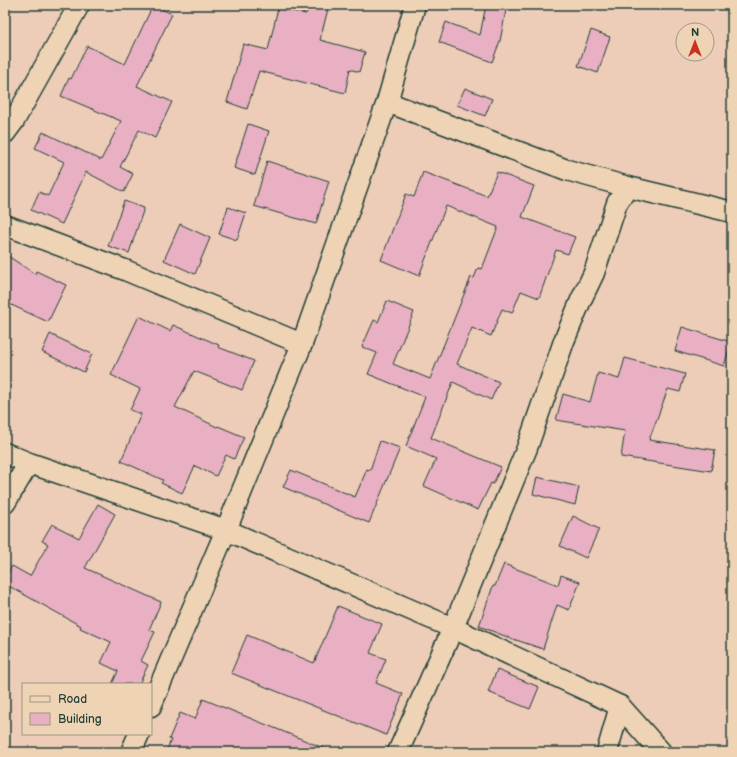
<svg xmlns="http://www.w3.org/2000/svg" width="737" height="757" viewBox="0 0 737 757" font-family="'Balsamiq Sans',sans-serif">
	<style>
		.building { fill: #e9b0c3; stroke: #1f3d34 }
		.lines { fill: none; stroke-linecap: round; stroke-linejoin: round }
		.street-casing { stroke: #1f3d34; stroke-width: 23 }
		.street { stroke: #eed4b5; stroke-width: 20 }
	</style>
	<rect width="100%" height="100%" fill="#edcdb8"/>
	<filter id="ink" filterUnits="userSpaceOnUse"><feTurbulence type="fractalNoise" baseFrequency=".025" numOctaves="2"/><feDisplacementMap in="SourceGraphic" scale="8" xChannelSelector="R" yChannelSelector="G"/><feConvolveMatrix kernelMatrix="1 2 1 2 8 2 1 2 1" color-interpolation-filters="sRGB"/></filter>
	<g filter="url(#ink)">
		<g class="building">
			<path d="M153,5L172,14L137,86L172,102L155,138L139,130L120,167L133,174L124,192L86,172L62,224L31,210L39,192L48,196L64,162L35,148L43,132L101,160L121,121L61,96L69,78L71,79L87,46L125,64Z"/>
			<path d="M309,5H329L320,40L365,52L359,72L350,69L345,93L259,71L247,109L227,102L243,44L268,50L278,8L306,14Z"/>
			<path d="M486,5H507L500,41L492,62L439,42L446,22L480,35Z"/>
			<path d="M591,30L610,37L598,73L578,66Z"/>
			<path d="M465,88L492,99L485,116L457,105Z"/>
			<path d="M248,124L269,131L255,175L234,168Z"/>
			<path d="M267,161L329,181L316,224L254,206Z"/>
			<path d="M423,172L487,196L497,172L534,186L522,217L575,237L568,254L556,250L539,298L521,291L512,313L502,309L491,336L472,328L457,364L499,382L491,400L453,382L431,438L501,467L493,484L491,483L478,510L424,486L436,459L406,446L425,397L368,374L377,353L362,347L374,320L378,322L387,301L414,312L393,364L430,379L471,277L474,278L478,268L482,269L498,227L446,206L419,276L381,260L406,194L414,197Z"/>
			<path d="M124,201L144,208L129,253L108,246Z"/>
			<path d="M228,207L246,213L237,240L219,234Z"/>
			<path d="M180,224L210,238L195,274L164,260Z"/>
			<path d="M5,254L35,274L36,271L66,285L48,322L5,302Z"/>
			<path d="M139,316L170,331L173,325L219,345L218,347L254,361L242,390L194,371L175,407L217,427L218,426L244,437L234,459L226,455L216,476L195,466L182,493L161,483L163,480L121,461L141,414L130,410L140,389L111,375Z"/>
			<path d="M682,327L731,342L724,366L675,351Z"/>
			<path d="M50,334L92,354L84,372L42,352Z"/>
			<path d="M625,358L685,374L680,392L668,389L649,440L715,450L711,471L621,457L625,431L556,420L563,394L590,402L598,373L619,379Z"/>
			<path d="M380,441L400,448L369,523L283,487L291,470L355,497L367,469L370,470Z"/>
			<path d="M537,477L579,487L575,505L533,494Z"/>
			<path d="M98,504L115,514L85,568L161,602L149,630L155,632L141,661L148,665L139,684H112L118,671L101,663L111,642L80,628L81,626L5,584V578L12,566L30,576L48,544L42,541L52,524L79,538Z"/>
			<path d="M573,516L599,529L586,558L560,546Z"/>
			<path d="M504,564L558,585L561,575L580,582L569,610L557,605L543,649L510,638L479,626L493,586H495Z"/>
			<path d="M338,606L382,624L370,653L386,659L376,683L403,694L386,735L231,673L247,635L314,663Z"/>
			<path d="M497,670L539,687L530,709L488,692Z"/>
			<path d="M203,699L331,751V752H166L171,740L169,739L180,713L195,719Z"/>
		</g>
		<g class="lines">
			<defs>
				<g id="street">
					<path d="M387,102L567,170L628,187L732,212"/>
					<path d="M5,133L14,121L79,5"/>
					<path d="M5,225L125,270L302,344"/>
					<path d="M5,453L29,463L226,530L453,628L620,706L607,752"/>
					<path d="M5,503L29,463"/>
					<path d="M151,706L226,530L302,344L387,102L415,5"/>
					<path d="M620,706L661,752"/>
					<path d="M131,752L139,734"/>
					<path d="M398,752L453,628L527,448L564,341L581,300L594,273L617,203L628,187"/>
				</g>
			</defs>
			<use href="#street" class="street-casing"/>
			<use href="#street" class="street"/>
		</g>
	</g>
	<rect width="737" height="757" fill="none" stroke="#eed4b5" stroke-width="20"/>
	<rect x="10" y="10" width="717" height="737" fill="none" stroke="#1f3d34" stroke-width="1.5" filter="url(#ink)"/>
	<rect x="22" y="683" width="130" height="52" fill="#eed4b5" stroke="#9b9881"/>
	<rect x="30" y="696" width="20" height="6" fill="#eed4b5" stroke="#9b9881"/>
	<text x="58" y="703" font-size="12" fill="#1f3d34">Road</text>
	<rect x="30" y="713" width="20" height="12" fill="#e9b0c3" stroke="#9b9881"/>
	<text x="58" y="723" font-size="12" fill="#1f3d34">Building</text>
	<g transform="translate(695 42)"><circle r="19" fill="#eed4b5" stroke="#9b9881"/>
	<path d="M0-3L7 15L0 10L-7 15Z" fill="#c8321e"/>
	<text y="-6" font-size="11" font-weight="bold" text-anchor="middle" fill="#1f3d34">N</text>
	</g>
</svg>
